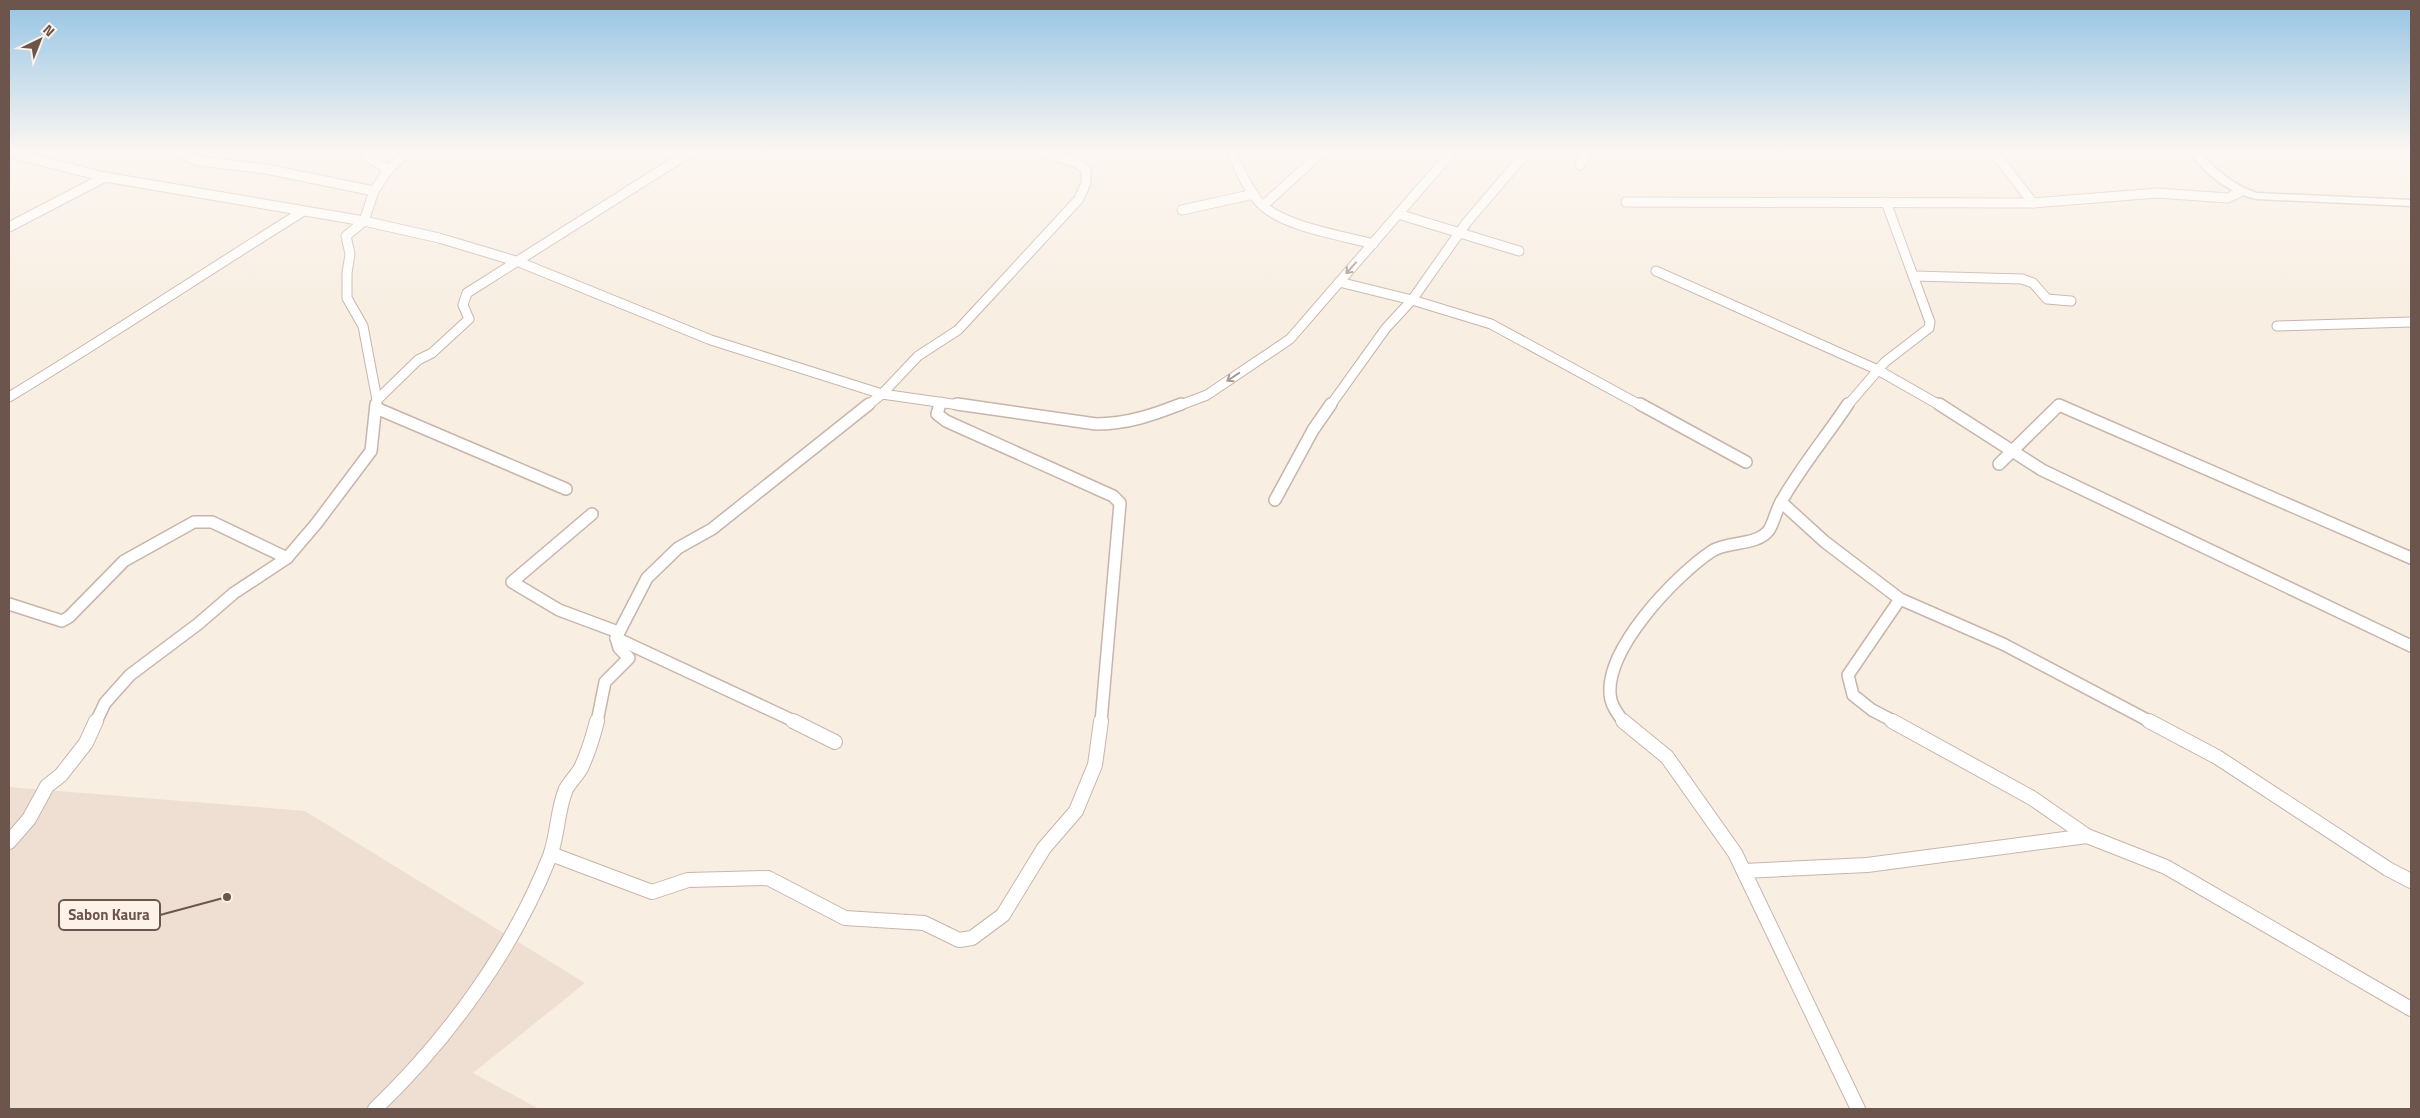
<svg xmlns="http://www.w3.org/2000/svg" width="2420" height="1118" viewBox="0 0 2420 1118" font-family="'Titillium Web',sans-serif">
	<style>
		.residential { fill: #efdfd2 }
		.lines { fill: none; stroke-linecap: round; stroke-linejoin: round }
		.street-far2-casing { stroke: #c7b5ab; stroke-width: 11 }
		.street-far1-casing { stroke: #c7b5ab; stroke-width: 14 }
		.street-casing { stroke: #c7b5ab; stroke-width: 16 }
		.secondary-casing { stroke: #ccb7ac; stroke-width: 3 }
		.street-far2 { stroke: #fff; stroke-width: 9 }
		.street-far1 { stroke: #fff; stroke-width: 11 }
		.street { stroke: #fff; stroke-width: 14 }
		.secondary { fill: #fff; fill-rule: evenodd }
		.oneway { stroke: #a79994 }
		.leader { fill: none; stroke: #6c554c; stroke-width: 2 }
		.callout-dot { fill: #6c554c; stroke: #fcf2e8; stroke-width: 2 }
		.callout { fill: #fcf2e8; stroke: #6c554c; stroke-width: 2 }
		.callout-label { font-size: 15px; text-anchor: middle; font-weight: bold; fill: #6c554c }
	</style>
	<rect width="100%" height="100%" fill="#f8eee2"/>
	<path class="residential" d="M9,787L305,811L585,983L473,1073L539,1109H9Z"/>
	<g class="lines">
		<defs>
			<g id="street-far2">
				<path d="M175,152L199,161L266,169L374,191"/>
				<path d="M367,152L365,155L388,170"/>
				<path d="M1231,152C1240,169 1247,189 1260,203C1283,227 1341,235 1373,244"/>
				<path d="M1994,152L2033,203"/>
				<path d="M9,153L105,177L364,221L439,238L519,262L711,340L882,394L966,406"/>
				<path d="M1580,165L1587,152"/>
				<path d="M1626,202L2033,203L2157,193L2228,198L2240,192"/>
				<path d="M1264,205L1322,152"/>
				<path d="M1182,210L1254,194"/>
				<path d="M1398,214L1519,251"/>
				<path d="M9,227L105,177"/>
				<path d="M1656,271L1878,370L1941,406"/>
				<path d="M1914,276L2022,279L2033,283L2047,299L2071,301"/>
				<path d="M1339,282L1412,300L1491,324L1642,406"/>
				<path d="M2277,326L2411,322"/>
				<path d="M9,397C108,337 204,273 302,212"/>
				<path d="M377,400L418,360L432,353L469,319L463,305L467,293L690,152"/>
				<path d="M376,406L377,400L363,326L347,298V273L350,254L346,236L364,221L374,191L388,170L407,152"/>
				<path d="M867,406L882,394L918,356L958,330L1079,199L1086,183V170L1077,163L1042,152"/>
				<path d="M940,406L941,402"/>
				<path d="M1178,406L1207,395L1290,339L1452,152"/>
				<path d="M1330,406L1386,328L1412,300L1467,222L1527,152"/>
				<path d="M1847,406L1885,362L1929,328L1930,322L1886,202"/>
				<path d="M2058,406H2061"/>
			</g>
			<g id="street-far1">
				<path d="M940,404L937,414L946,421L1113,496L1120,503L1101,722"/>
				<path d="M957,404L1096,424C1127,424 1153,415 1181,404"/>
				<path d="M1640,404L1746,462"/>
				<path d="M1939,404L2042,470L2411,646"/>
				<path d="M376,408L566,489"/>
				<path d="M1999,464L2059,405L2411,558"/>
				<path d="M1275,500L1313,430L1331,404"/>
				<path d="M1781,502L1825,542L1900,599L2003,644L2151,722"/>
				<path d="M592,514L512,582L559,610L618,632"/>
				<path d="M9,604L62,621L69,617L124,561L194,522H212L287,558"/>
				<path d="M616,638L796,722"/>
				<path d="M96,722L105,703L130,675L198,624L234,593L287,558L316,524L371,451L376,404"/>
				<path d="M597,722L605,682L629,658L619,648L616,638L647,578L678,548L712,529L869,404"/>
				<path d="M1624,722C1619,716 1613,708 1611,700C1600,653 1676,575 1712,551C1728,541 1757,546 1769,530C1774,522 1776,511 1781,502C1800,468 1826,437 1848,404"/>
				<path d="M1895,722L1872,710L1853,695L1848,675L1900,599"/>
			</g>
			<g id="street">
				<path d="M793,721L835,742"/>
				<path d="M1623,721L1667,757L1735,853L1858,1109"/>
				<path d="M1892,721L2032,798L2087,836L2166,867L2411,1009"/>
				<path d="M2149,721L2217,757L2388,869L2411,881"/>
				<path d="M9,842L29,819L47,786L61,775L86,743L96,721"/>
				<path d="M551,854L652,892L688,880L768,878L845,918L924,923L959,940L972,938L1003,915L1044,848L1076,811L1095,765L1101,721"/>
				<path d="M1744,871L1867,865L2087,836"/>
				<path d="M375,1109C448,1039 513,950 550,856C558,835 557,810 566,789C570,782 577,775 581,768C588,753 593,737 597,721"/>
			</g>
			<path id="secondary" d="M2189,152H2200C2216,170 2233,185 2257,193L2411,200V206L2256,199C2228,192 2206,175 2189,152Z"/>
		</defs>
		<use href="#street-far2" class="street-far2-casing"/>
		<use href="#street-far1" class="street-far1-casing"/>
		<use href="#street" class="street-casing"/>
		<use href="#secondary" class="secondary-casing"/>
		<use href="#street-far2" class="street-far2"/>
		<use href="#street-far1" class="street-far1"/>
		<use href="#street" class="street"/>
		<use href="#secondary" class="secondary"/>
	</g>
	<defs><path id="oneway-shaft" d="M-6 0H5M1.5-3L5.5 0L1.5 3" fill="none" stroke-width="1.6" stroke-linecap="round" stroke-linejoin="round" transform="scale(1.25)"/></defs>
	<g class="oneway">
		<use href="#oneway-shaft" transform="translate(1351 268) rotate(132)"/>
		<use href="#oneway-shaft" transform="translate(1233 377) rotate(146)"/>
	</g>
	<linearGradient id="sky" x2="0" y2="1"><stop stop-color="#95c4e4"/><stop offset="0.49" stop-color="#fcf7f2"/><stop offset="1" stop-color="#fcf7f2" stop-opacity="0"/></linearGradient>
	<rect width="2420" height="309" fill="url(#sky)"/>
	<path class="leader" d="M227 897L160 915"/>
	<circle class="callout-dot" cx="227" cy="897" r="5"/>
	<rect class="callout" x="59" y="900" width="101" height="30" rx="5"/>
	<g class="callout-label">
		<text x="109" y="920">Sabon Kaura</text>
	</g>
	<rect width="2420" height="1118" fill="none" stroke="#6c554c" stroke-width="20"/>
	<g transform="translate(40 40) rotate(43)" stroke="#fcf2e8" stroke-width="4" paint-order="stroke">
	<path d="M0-4L9 19L0 12L-9 19Z" fill="#6c554c"/>
	<text y="-8" font-size="14" font-weight="bold" text-anchor="middle" fill="#6c554c">N</text>
	</g>
</svg>
